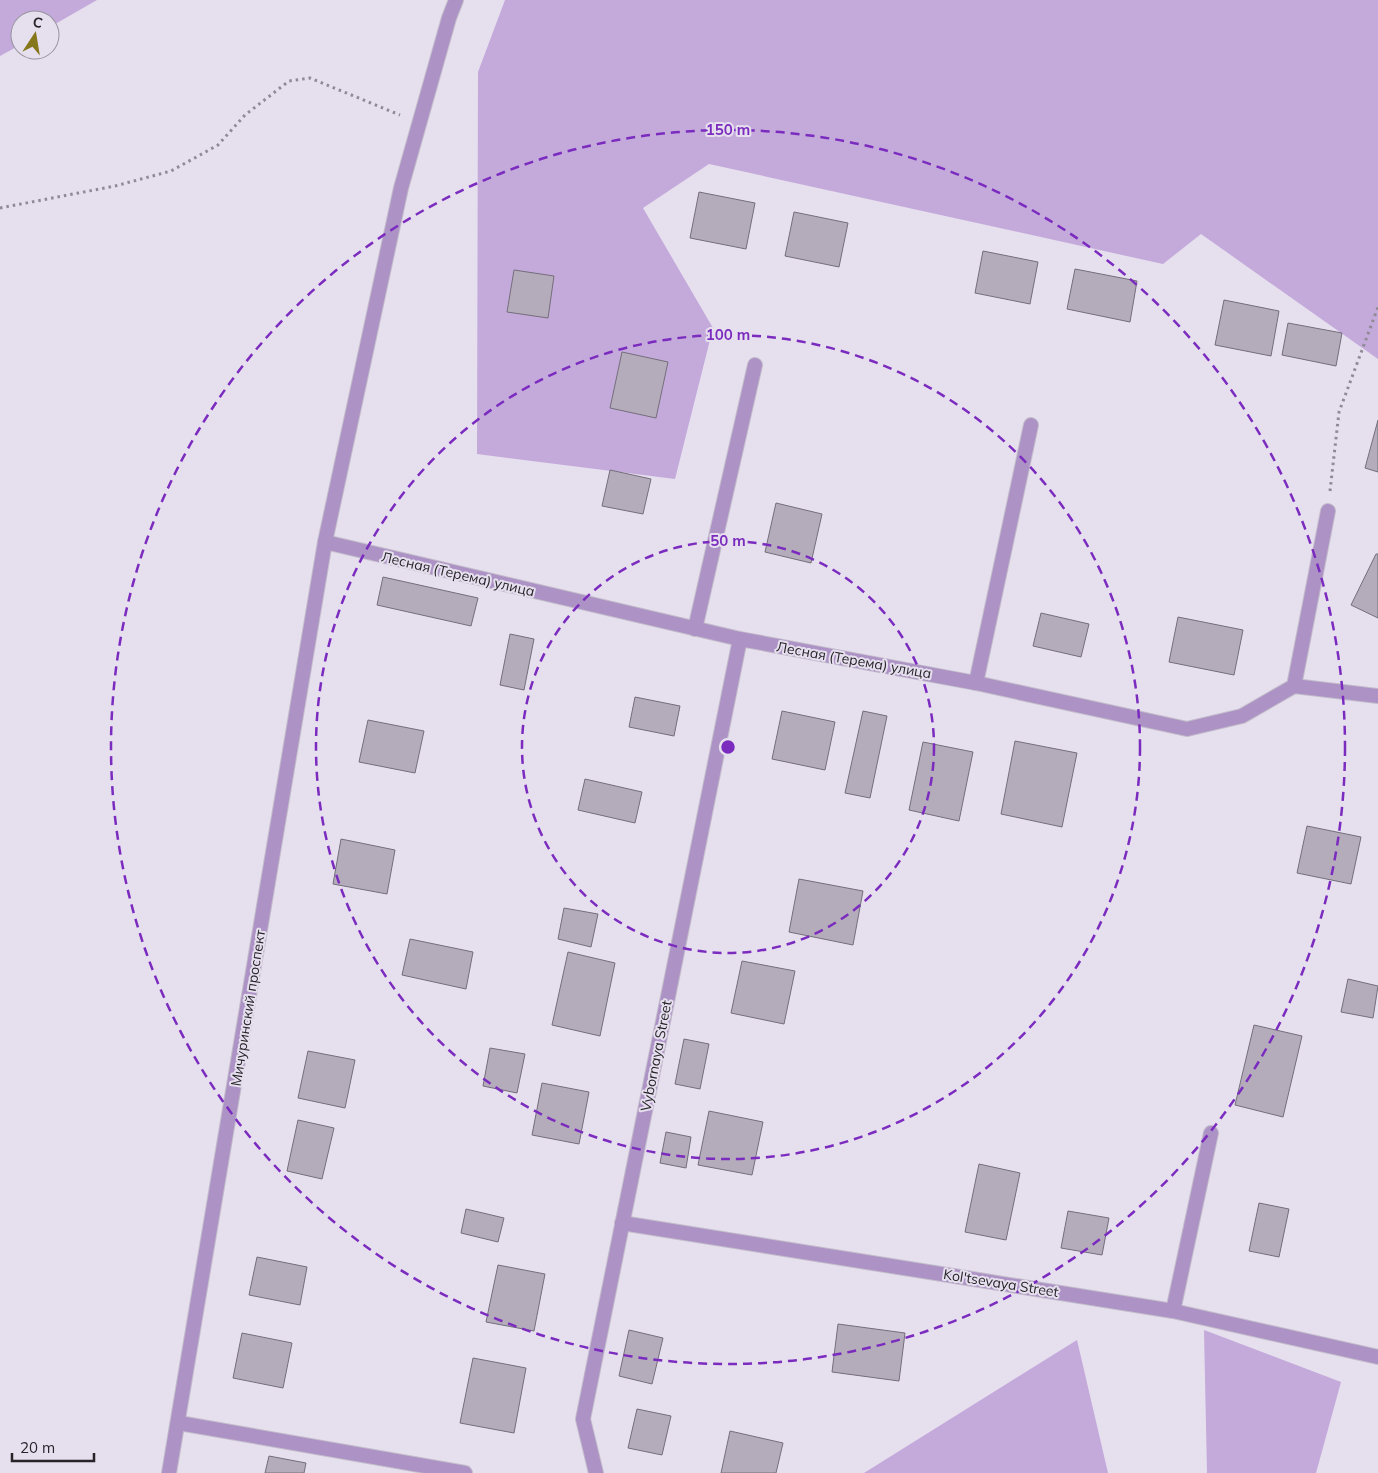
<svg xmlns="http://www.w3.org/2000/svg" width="1378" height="1473" viewBox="0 0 1378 1473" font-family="Mulish,sans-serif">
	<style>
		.green { fill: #c4aadb }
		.building { fill: #b4acbb; stroke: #746e7b }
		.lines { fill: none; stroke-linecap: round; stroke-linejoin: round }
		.service-casing { stroke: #c3bdcb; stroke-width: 16 }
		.minor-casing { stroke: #c3bdcb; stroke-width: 16 }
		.path { stroke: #8f8a95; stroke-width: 3; stroke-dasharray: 2.5 4; stroke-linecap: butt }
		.service { stroke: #ad92c5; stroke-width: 14 }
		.minor { stroke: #ad92c5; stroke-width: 14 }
		.ring { fill: none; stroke: #7b2cbf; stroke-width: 2.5; stroke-dasharray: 9 6 }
		.labels { text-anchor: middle; stroke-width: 4; stroke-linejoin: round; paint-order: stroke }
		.street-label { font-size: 14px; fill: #262329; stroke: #e6dfee }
		.centre { fill: #7b2cbf; stroke: #e6dfee; stroke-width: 2.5 }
		.ring-label { font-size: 15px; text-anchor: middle; font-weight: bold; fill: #7b2cbf; stroke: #e6dfee; stroke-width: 4; stroke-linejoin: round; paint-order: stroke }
	</style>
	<rect width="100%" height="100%" fill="#e6dfee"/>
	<g class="green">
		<path d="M0,0H97L50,27V20H20V45L0,56Z"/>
		<path d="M505,0H1378V359L1201,234L1163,264L709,164L643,208L713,328L675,479L477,454L478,72Z"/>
		<path d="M1204,1330L1341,1382L1316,1473H1207Z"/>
		<path d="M1077,1340L1108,1473H864Z"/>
	</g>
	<g class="building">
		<path d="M699,192L755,203L746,249L690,238Z"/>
		<path d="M794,212L848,223L839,267L785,256Z"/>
		<path d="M983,251L1038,262L1030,304L975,293Z"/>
		<path d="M1075,269L1137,281L1130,322L1067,309Z"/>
		<path d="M514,270L554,276L548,318L507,312Z"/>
		<path d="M1224,300L1279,311L1271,356L1215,345Z"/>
		<path d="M1288,323L1342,333L1336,366L1282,355Z"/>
		<path d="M622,352L668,362L656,418L610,408Z"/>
		<path d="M1378,420V472L1365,468Z"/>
		<path d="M610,470L651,479L643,514L602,506Z"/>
		<path d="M776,503L822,514L811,563L765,552Z"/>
		<path d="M1376,554H1378V618L1351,605Z"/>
		<path d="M383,577L478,598L471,626L377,605Z"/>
		<path d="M1041,613L1089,624L1081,657L1033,646Z"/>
		<path d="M1178,617L1243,630L1234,675L1169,662Z"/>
		<path d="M510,634L534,639L524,690L500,685Z"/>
		<path d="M635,697L680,706L674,736L629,727Z"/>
		<path d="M782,711L835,722L825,770L772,759Z"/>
		<path d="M863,711L887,716L870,798L845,793Z"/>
		<path d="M368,720L424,731L415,773L359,762Z"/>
		<path d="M1015,741L1077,753L1062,827L1001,814Z"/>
		<path d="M923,742L973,752L959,821L909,810Z"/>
		<path d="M585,779L642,792L635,823L578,810Z"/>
		<path d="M1307,826L1361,837L1351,884L1297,873Z"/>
		<path d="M341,839L395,850L387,894L333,884Z"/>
		<path d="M799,879L863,891L853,945L789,932Z"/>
		<path d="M564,908L598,914L591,947L558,939Z"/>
		<path d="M410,939L473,952L466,989L402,975Z"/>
		<path d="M568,952L615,963L600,1036L552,1025Z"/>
		<path d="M742,961L795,971L784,1024L731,1013Z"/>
		<path d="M1348,979L1378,986L1373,1018L1341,1012Z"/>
		<path d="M1254,1025L1302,1036L1283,1117L1235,1105Z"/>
		<path d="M684,1039L709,1044L700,1089L675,1084Z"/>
		<path d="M490,1048L525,1054L517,1093L483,1086Z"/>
		<path d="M308,1051L355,1060L345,1108L298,1098Z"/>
		<path d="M542,1083L589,1092L579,1144L532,1135Z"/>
		<path d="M709,1111L763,1122L752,1175L698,1165Z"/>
		<path d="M298,1120L334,1128L322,1179L287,1171Z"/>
		<path d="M666,1132L691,1137L686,1168L660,1163Z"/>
		<path d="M979,1164L1020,1173L1006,1240L965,1232Z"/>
		<path d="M1259,1203L1289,1209L1279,1257L1249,1251Z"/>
		<path d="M466,1209L504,1218L498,1242L461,1233Z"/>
		<path d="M1068,1211L1109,1218L1102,1255L1061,1248Z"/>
		<path d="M257,1257L307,1267L300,1305L249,1295Z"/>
		<path d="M498,1265L545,1274L534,1331L486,1322Z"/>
		<path d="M838,1324L905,1333L899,1381L832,1372Z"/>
		<path d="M629,1330L663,1338L652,1384L619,1376Z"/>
		<path d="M242,1333L292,1343L283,1388L233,1378Z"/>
		<path d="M473,1358L526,1368L514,1433L460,1423Z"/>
		<path d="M637,1409L671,1416L662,1455L628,1448Z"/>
		<path d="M730,1431L783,1443L776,1473H721Z"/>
		<path d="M269,1456L306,1463L304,1473H265Z"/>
	</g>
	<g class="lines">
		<defs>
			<g id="service">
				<path d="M695,629L755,365"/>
				<path d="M976,683L1031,425"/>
				<path d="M1294,686L1328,511"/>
				<path d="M1173,1311L1211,1133"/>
				<path d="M179,1423L465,1473"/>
			</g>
			<g id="minor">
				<path d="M325,542L740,639L976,683L1187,729L1242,716L1294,686L1378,696"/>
				<path d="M622,1223L1173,1311L1378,1357"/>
				<path d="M169,1473L325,542L401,188L449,18L456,0"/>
				<path d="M596,1473L583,1419L740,639"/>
			</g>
		</defs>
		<use href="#service" class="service-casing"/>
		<use href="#minor" class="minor-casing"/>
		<g class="path">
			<path d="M0,208L115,186L171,171L218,145L245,115L289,81L310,78L400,115"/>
			<path d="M1330,491L1339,412L1378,307"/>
		</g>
		<use href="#service" class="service"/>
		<use href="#minor" class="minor"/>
	</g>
	<g class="ring">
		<circle cx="728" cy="747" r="206"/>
		<circle cx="728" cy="747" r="412"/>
		<circle cx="728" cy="747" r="617"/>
	</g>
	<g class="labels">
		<g class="street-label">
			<text transform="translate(458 574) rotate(13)" y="5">Лесная (Терема) улица</text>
			<text transform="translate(854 660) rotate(10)" y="5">Лесная (Терема) улица</text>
			<text transform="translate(248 1008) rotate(-81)" y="5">Мичуринский проспект</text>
			<text transform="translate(656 1056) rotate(-79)" y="5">Vybornaya Street</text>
			<text transform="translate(1001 1283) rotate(9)" y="5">Kol'tsevaya Street</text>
		</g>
	</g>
	<circle cx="728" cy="747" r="8" class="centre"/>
	<g class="ring-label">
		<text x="728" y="135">150 m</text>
		<text x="728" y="340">100 m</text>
		<text x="728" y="546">50 m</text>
	</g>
	<g transform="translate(35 35) rotate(12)"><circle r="24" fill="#e6dfee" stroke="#99949f"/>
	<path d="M0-4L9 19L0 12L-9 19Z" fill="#87771b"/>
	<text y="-8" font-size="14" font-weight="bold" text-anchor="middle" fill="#262329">С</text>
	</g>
	<path d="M12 1453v8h82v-8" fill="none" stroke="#262329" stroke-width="2.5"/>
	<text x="20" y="1453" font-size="15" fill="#262329" stroke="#e6dfee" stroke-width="4" paint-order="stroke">20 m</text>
</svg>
